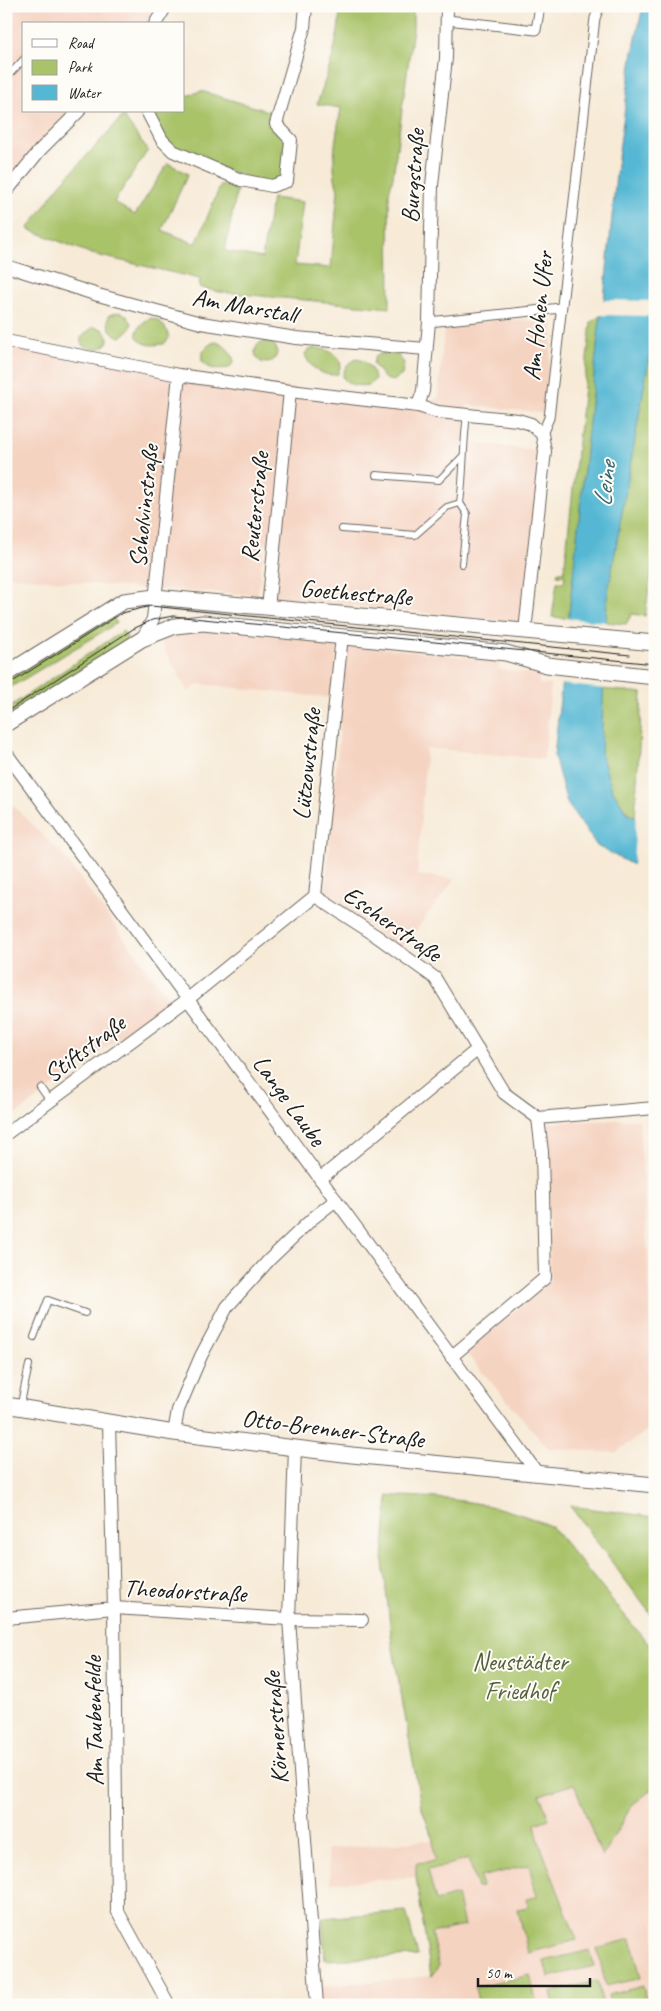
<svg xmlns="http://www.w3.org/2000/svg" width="661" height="2011" viewBox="0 0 661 2011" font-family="Caveat,sans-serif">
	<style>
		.built { fill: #f5d3c1 }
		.green { fill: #a9c369; stroke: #627042 }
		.water { fill: #54b7d3; stroke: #386a78 }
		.pier { fill: #f7ead7 }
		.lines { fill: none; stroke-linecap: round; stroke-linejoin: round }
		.service-casing { stroke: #69645d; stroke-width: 8 }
		.pedestrian-casing { stroke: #69645d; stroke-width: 11 }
		.minor-casing { stroke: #69645d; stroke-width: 14 }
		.tertiary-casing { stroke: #69645d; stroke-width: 17 }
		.service { stroke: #fff; stroke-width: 6 }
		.pedestrian { stroke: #fff; stroke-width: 9 }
		.minor { stroke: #fff; stroke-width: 12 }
		.tertiary { stroke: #fff; stroke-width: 15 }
		.tram { stroke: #1c1c1c; stroke-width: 1 }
		.labels { text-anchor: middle; stroke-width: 4; stroke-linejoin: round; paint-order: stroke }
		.street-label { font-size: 25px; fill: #1c1c1c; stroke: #fdfcf7 }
		.park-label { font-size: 25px; fill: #545f3b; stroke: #fdfcf7 }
		.water-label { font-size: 26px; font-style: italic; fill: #35626e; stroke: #fdfcf7 }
	</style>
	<rect width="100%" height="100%" fill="#fdfcf7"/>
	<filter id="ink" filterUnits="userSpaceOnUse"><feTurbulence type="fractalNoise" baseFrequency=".02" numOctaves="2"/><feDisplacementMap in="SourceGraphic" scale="10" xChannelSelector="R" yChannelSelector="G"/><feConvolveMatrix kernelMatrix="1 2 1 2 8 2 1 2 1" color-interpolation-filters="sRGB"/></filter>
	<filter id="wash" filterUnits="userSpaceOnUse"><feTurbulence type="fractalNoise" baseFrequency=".0096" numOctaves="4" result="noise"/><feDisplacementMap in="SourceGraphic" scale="20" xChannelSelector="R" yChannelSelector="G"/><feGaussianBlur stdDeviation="1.12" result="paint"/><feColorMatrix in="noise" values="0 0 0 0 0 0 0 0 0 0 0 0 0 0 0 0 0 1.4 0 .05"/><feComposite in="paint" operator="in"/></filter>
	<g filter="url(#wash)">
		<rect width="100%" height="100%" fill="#f7ead7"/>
		<g class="built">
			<path d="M6,6H166L155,24H24V111H79L6,192Z"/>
			<path d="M498,319L554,322L544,413L467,405L463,442L543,451L523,623L274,597L281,546L264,544L258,595L135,588L6,576V341L105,361L417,406L438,398L444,328Z"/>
			<path d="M207,629L338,643L332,698L199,684L188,692L160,641L182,633Z"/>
			<path d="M347,644L499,661V669L540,675L539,684L551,685L544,759L426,748L417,875L455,879L401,950L325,895Z"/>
			<path d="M6,799L61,853L170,1000L6,1122Z"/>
			<path d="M639,1119L649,1278L655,1425L615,1453L548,1448L465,1352L550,1282L547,1123Z"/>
			<path d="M574,1784L602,1856L632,1805L655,1787V2005H317L316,1987L431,1976L416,1877L331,1883L327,1849L432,1840L539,1795Z"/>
		</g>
		<g class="green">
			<path d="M340,6H413V28L393,177L389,193L390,308L219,292L199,287L200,279L92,254L28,229L57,188L123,116L148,150L114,202L135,215L168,163L188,174L162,230L196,244L221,184L237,190L225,251L262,258L272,198L303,202L295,265L331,268L338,190C329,164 337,133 341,108L317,104C328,72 340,40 340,6Z"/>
			<path d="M201,91L278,114L291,140L287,181L272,186L173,151L147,111H184V97Z"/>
			<path d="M119,312L126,315L132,323L130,329L121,337C110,335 106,324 109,315Z"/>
			<path d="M600,316H655V546L645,616L632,614L626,624L552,617L557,582H564L565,576L557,575L558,572H564L591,322Z"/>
			<path d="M151,318C160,319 168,329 169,338L164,344C153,345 145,347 137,337C136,329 142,321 151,318Z"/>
			<path d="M93,327L102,329L108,336V341L105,346C98,350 87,349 81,344V337Z"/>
			<circle cx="266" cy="352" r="11"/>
			<path d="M215,342C224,343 233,353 234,362L229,368C218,369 209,371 202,361C200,353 207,344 215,342Z"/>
			<path d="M314,348C327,349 336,352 341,364L338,374C324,378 309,368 305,354L308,350Z"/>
			<path d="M390,353L398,355L404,363L402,375L393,381L385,379L373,364L375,356L380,354Z"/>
			<path d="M357,359C366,360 374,370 375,379L370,385C360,386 351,387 343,378C342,370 349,361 357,359Z"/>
			<path d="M112,616L117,623L6,690V680Z"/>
			<path d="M123,631L128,639L13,713L9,707Z"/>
			<path d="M603,689L642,693L635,818C616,806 605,776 601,755C598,740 603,706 603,689Z"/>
			<path d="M388,1496C443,1496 502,1503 552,1527L655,1652V1787L632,1805L602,1857L574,1784L540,1795L549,1819L535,1824L539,1842L577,1940L528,1953L518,1909L528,1907L527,1899L537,1897L529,1865L480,1877L482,1887L477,1888L469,1859L428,1870L436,1901L457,1895L464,1926L431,1933L439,1966L431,1976L416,1877V1863L435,1861L433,1840L421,1806L392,1643L383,1562Z"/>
			<path d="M570,1506L655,1517V1620Z"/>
			<path d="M406,1911L418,1956L325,1960L322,1918Z"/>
			<path d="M631,1939L641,1978L606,1986L597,1948Z"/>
			<path d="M590,1950L594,1966L548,1977L544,1961Z"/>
			<path d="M530,1975L537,2005H479L475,1988Z"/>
			<path d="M597,1981L603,2005H554L551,1992Z"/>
			<path d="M643,1986L647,2005H611L608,1995Z"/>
		</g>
		<path class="water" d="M643,6H655V325L607,598L601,754L612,789L627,813L655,826V868L631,864L597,846L567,803L554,756L599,327L604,300L617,165L632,57Z"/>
		<g class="pier">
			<path d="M602,300L655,301V316L599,315Z"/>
			<path d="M565,618L607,622L606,689L559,684Z"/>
			<path d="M636,816L655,824V870L633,867Z"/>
		</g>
	</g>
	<g filter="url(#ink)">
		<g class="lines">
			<defs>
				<g id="service">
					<path d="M6,78L24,59"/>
					<path d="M376,475L439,480L463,456"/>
					<path d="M342,529L415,535L447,507L460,503"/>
					<path d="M462,564L467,514L460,503C464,474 463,444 467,414"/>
					<path d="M40,1087L50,1101"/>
					<path d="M34,1337L48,1300L85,1313"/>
					<path d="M20,1408L29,1365"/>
				</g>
				<g id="pedestrian">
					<path d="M447,20L536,30L540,6"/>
					<path d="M429,322L561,308"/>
					<path d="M542,434L549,418L595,18L600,6"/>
				</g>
				<g id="minor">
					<path d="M155,24L166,6"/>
					<path d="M147,111L162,140L173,151L241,180L272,186L287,181L291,140L276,124L304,28L306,6"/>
					<path d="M6,192L40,150L79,111"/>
					<path d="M6,266L98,295L201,323L296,338L426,349"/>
					<path d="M6,341L179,375L290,391L418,406L438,412L518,420L531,424L542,434L545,451L525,631"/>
					<path d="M418,406L423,391L429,322L432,185L446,58L447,6"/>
					<path d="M268,608L290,391"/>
					<path d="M142,639L153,619L179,375"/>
					<path d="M6,753L538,1474"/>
					<path d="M315,896L375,935L435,978L504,1093L538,1118L655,1108"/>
					<path d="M315,896L342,636"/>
					<path d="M6,1134L188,999L315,896"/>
					<path d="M320,1179L478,1049"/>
					<path d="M451,1357L545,1278L542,1152L538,1118"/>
					<path d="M109,1423L114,1608L117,1910L169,2005"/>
					<path d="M174,1433L178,1410L201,1356L227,1307L269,1260L313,1218L336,1200"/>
					<path d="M295,1448L289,1619L317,2005"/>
					<path d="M6,1618L114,1608L289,1619L362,1620"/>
				</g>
				<g id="tertiary">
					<path d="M6,674L117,605L124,601L155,597L655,643"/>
					<path d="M6,724L142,639L175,626L203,623L506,653L547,665L655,677"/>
					<path d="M6,1405L174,1433L352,1455L655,1485"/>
				</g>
			</defs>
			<use href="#service" class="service-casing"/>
			<use href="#pedestrian" class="pedestrian-casing"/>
			<use href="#minor" class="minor-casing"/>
			<use href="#tertiary" class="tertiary-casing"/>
			<use href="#service" class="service"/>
			<use href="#pedestrian" class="pedestrian"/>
			<use href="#minor" class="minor"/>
			<use href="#tertiary" class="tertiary"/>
			<g class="tram">
				<path d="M6,686L122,613L151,606L630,655"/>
				<path d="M6,712L133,629L152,620L173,616L655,664"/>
			</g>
		</g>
	</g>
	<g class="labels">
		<g class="street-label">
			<text transform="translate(412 176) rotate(-86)" y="9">Burgstraße</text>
			<text transform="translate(245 305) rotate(10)" y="9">Am Marstall</text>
			<text transform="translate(537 316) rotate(-84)" y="9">Am Hohen Ufer</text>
			<text transform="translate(143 506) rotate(-84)" y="9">Scholvinstraße</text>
			<text transform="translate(254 507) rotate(-84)" y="9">Reuterstraße</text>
			<text transform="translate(356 592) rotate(5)" y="9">Goethestraße</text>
			<text transform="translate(306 764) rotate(-84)" y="9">Lützowstraße</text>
			<text transform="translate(393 923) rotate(35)" y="9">Escherstraße</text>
			<text transform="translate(84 1048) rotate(-37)" y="9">Stiftstraße</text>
			<text transform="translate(290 1100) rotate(54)" y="9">Lange Laube</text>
			<text transform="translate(333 1428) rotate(7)" y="9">Otto-Brenner-Straße</text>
			<text transform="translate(185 1590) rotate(3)" y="9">Theodorstraße</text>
			<text transform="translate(93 1721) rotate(-91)" y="9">Am Taubenfelde</text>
			<text transform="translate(275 1728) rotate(-94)" y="9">Körnerstraße</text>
		</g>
		<g class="park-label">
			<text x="520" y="1670">Neustädter<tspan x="520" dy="29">Friedhof</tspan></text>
		</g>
		<g class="water-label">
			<text transform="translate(604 484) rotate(-83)" y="9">Leine</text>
		</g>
	</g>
	<rect width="661" height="2011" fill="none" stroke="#fdfcf7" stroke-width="25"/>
	<rect x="22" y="22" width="162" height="90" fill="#fdfcf7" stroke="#a3a29f"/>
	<rect x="32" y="39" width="25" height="8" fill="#ffffff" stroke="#a3a29f"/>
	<text x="68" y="48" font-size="15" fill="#1c1c1c">Road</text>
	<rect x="32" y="60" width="25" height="15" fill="#a9c369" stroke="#a3a29f"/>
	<text x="68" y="72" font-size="15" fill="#1c1c1c">Park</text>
	<rect x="32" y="85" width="25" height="15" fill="#54b7d3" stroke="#a3a29f"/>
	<text x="68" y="98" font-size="15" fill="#1c1c1c">Water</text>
	<path d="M478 1978v8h112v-8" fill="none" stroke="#1c1c1c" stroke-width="2.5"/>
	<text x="486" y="1978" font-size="15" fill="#1c1c1c" stroke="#fdfcf7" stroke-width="4" paint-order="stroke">50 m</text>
</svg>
